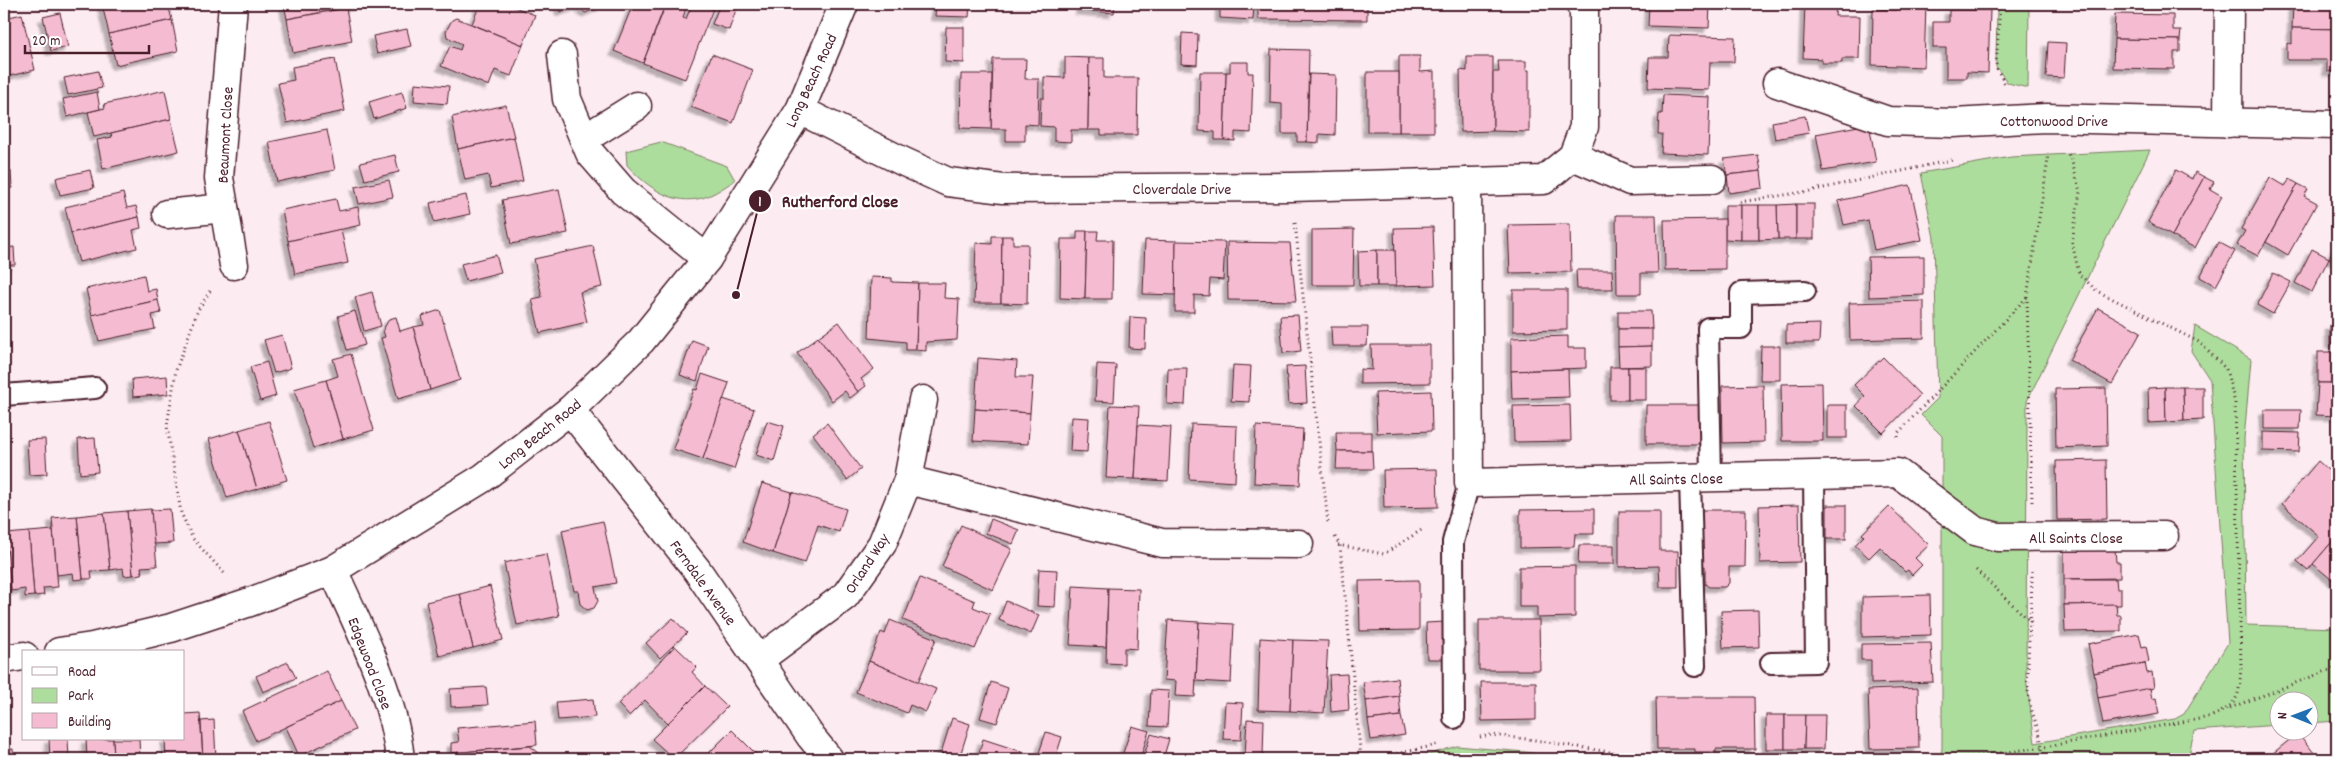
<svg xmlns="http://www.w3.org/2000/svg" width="2341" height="763" viewBox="0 0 2341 763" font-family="Dekko,sans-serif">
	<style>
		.green { fill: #addd9d; stroke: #7c7e64 }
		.building { fill: #f5bcd1; stroke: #4a1f2b; filter: url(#shadow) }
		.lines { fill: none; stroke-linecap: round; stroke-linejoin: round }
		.lane-casing { stroke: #4a1f2b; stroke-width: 24 }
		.street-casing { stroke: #4a1f2b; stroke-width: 31 }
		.secondary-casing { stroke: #4a1f2b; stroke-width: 31 }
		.path { stroke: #4a1f2b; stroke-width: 3; stroke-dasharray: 1 4; stroke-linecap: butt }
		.lane { stroke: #fff; stroke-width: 20 }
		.street { stroke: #fff; stroke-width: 28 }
		.secondary { stroke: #fff; stroke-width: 28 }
		.labels { text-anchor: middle; stroke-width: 4.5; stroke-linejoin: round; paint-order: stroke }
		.street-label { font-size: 16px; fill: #4a1f2b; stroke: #fff }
		.leader { fill: none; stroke: #4a1f2b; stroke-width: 2 }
		.callout-dot { fill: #4a1f2b; stroke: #fff; stroke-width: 2 }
		.mark-label { font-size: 15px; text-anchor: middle; font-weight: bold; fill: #fff }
		.callout-label { font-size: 18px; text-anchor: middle; font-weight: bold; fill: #4a1f2b; stroke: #fff; stroke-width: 4.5; stroke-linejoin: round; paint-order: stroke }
	</style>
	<defs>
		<filter id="shadow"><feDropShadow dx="-4.5" dy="4.5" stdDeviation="1" flood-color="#0004"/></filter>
	</defs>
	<rect width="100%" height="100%" fill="#fcebf1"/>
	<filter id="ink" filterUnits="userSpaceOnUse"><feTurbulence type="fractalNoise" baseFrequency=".02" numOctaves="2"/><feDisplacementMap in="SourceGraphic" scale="10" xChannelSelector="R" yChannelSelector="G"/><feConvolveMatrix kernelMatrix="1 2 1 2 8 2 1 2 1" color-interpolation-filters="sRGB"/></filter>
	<g filter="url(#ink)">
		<g class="green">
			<path d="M1997,4H2029L2028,88L2008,83L1996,67Z"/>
			<path d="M661,142L727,166L735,180C723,188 711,197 697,199C669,204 644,184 627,165L626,151Z"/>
			<path d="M2150,150L2027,401L2026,678L2035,743L2175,719L2184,714L2228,643L2210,380L2191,351L2195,326L2251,359L2244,439L2246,625L2337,628V721L2309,723L2308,700H2278V725L2194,731L2188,759H1940L1942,749V436L1921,415L1938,398L1934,238L1921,173L2011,157Z"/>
			<path d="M1457,746L1525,752L1573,759H1414Z"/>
		</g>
		<g class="building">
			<path d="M102,4H168L172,20L109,34Z"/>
			<path d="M284,4H359V5L287,19Z"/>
			<path d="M480,4H507L535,15L523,45L472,24Z"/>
			<path d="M558,4H601L602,6L585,13L579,6L561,12Z"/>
			<path d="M633,4H647L663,10L643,63L614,51Z"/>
			<path d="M666,4H687L683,18L686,19L692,4H715L685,79L643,63Z"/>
			<path d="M720,4H738L729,30L712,24Z"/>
			<path d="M936,4H970L969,17L935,16Z"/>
			<path d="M1081,4H1115L1114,13L1080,10Z"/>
			<path d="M1220,4H1254L1253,20L1220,18Z"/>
			<path d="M1258,4H1367V20L1258,19Z"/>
			<path d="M1649,4H1710L1709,28L1648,26Z"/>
			<path d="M1805,4H1836L1835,16H1860L1859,59H1842V63H1822V59L1803,58Z"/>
			<path d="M1897,4H1926L1924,67L1872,65L1873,9L1896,10Z"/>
			<path d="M2293,4H2337V29L2292,28Z"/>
			<path d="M346,8L352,41L293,53L287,19Z"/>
			<path d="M1949,10H1990L1988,73L1967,72V78H1946V48H1933V22H1949Z"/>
			<path d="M4,12L5,18L22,14L35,70L5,77Z"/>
			<path d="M60,13L68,47L51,51L43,17Z"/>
			<path d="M2115,14L2173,15V30H2181L2180,40L2114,39Z"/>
			<path d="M456,18L523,45L511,76L495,70L489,86L441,66L450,46L460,50L462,44L447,37L446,31L452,20Z"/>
			<path d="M172,20L178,51L116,65L109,34Z"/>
			<path d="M946,27H964V63L945,62Z"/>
			<path d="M2292,28L2337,29V72L2327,71V60H2287V43L2292,44Z"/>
			<path d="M407,29L411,46L377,54L373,36Z"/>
			<path d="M1182,33L1198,34L1197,65L1181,64Z"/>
			<path d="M1669,35L1735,37L1734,62H1710L1709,90L1648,88L1649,57H1668Z"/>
			<path d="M2114,39L2180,40V52H2174V69L2113,68Z"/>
			<path d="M2048,42L2066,43L2064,78L2046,77Z"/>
			<path d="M1271,49L1309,50L1307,142H1297V134H1282V104L1270,103Z"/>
			<path d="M712,54L753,70L733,123L691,107Z"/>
			<path d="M1399,56H1420V72L1434,71V132H1399Z"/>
			<path d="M1065,57L1089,58L1088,130H1071V142L1054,141V127L1040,126L1041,98H1044V77L1065,78Z"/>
			<path d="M1467,57H1493V131L1461,132L1460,70L1467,71Z"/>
			<path d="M1089,58H1104V78H1138L1137,135H1101V130H1088Z"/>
			<path d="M335,59L345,111L287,123L278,83L294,80L292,67Z"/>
			<path d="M993,59H1026L1025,79H1039L1038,125L1025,124V141H1006V129H991Z"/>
			<path d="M1498,61H1526V70H1529V132L1493,131V72H1499Z"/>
			<path d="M1230,62H1248V73H1253L1251,133L1235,132V141L1224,140L1226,72H1230Z"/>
			<path d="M98,71L102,88L68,95L64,78Z"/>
			<path d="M1200,72H1226L1224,140H1215V132L1199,131Z"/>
			<rect x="1367" y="72" width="32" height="60"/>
			<path d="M961,74H992L991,129L960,128Z"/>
			<path d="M1309,74L1336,75L1335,135L1319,134V143L1307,142Z"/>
			<path d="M415,83L449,86L447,104L414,101Z"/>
			<path d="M165,90L171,119L94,137L88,112L105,108L104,104Z"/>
			<path d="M97,92L100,109L67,117L63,99Z"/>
			<path d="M402,92L407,108L374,119L369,102Z"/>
			<path d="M1663,95L1710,97L1708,155L1661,153L1662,134H1658L1659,114H1662Z"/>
			<path d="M506,105L514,137L458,149L452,117Z"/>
			<path d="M1805,116L1809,133L1775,139L1772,122Z"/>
			<path d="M171,119L179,151L103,169L97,140L112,137L111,133Z"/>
			<path d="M1869,124L1876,162L1823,171L1816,134Z"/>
			<path d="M327,130L335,170L277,182L269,142Z"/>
			<path d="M514,137L523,181L491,188L488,175L465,180L458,149Z"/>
			<path d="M395,155L399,172L365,180L360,163Z"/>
			<path d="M1758,155L1761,171L1727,175L1724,159Z"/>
			<path d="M90,170L94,188L60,195L56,178Z"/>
			<path d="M2176,170L2192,179L2195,172L2204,177L2172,236L2148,222Z"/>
			<path d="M11,171L12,188L4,189V172Z"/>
			<path d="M1761,171L1763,188L1729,193L1727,175Z"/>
			<path d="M2204,177L2214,182L2210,189L2222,196L2195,248L2172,236Z"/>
			<path d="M2270,177L2285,186L2290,179L2298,184L2258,256L2237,245L2245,231L2241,229Z"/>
			<path d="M389,180L393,197L359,204L355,187Z"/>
			<path d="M2298,184L2308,189L2304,196L2317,203L2288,255L2266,242Z"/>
			<path d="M1910,185L1922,240L1874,250L1868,220L1844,225L1838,201Z"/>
			<path d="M559,189L568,233L511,244L502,200Z"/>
			<path d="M123,193L127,208L136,206L139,217L71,233L65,207Z"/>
			<path d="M466,195L470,214L434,222L430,203Z"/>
			<path d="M336,199L339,211L358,207L361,225L288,241L282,210Z"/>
			<path d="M1796,204V239H1778L1777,205Z"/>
			<rect x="1796" y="204" width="18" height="35"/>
			<path d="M1725,205H1741V240L1725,239Z"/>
			<rect x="1741" y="205" width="18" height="35"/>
			<path d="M1759,205H1777L1778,239L1759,240Z"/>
			<path d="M1616,215H1656L1658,273H1641V294H1617Z"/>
			<path d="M139,217L141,228L133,230L137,248L79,262L71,233Z"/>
			<path d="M1725,219V269L1665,270L1664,220Z"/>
			<path d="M1570,224L1571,272L1510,273L1508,225Z"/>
			<path d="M1433,227L1435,285L1396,286L1394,228Z"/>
			<path d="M341,229L348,263L295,274L288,241Z"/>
			<path d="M1354,229L1353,285H1312V230Z"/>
			<path d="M1077,231H1087L1085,299L1060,298L1061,239H1077Z"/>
			<path d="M1087,231H1098L1097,240H1113L1112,299H1085Z"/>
			<path d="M992,236H1002L1001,303H974L976,243L992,244Z"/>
			<path d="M1002,236H1013V244H1028L1027,304L1001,303Z"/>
			<path d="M1145,240L1176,241V295L1143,294Z"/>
			<path d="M1176,241L1225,242L1223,280L1210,279L1209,296L1194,295V312H1175Z"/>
			<path d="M1227,242L1290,243L1296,301L1228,300Z"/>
			<path d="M2218,242L2235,251L2216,286L2200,277Z"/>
			<path d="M2337,244V262L2329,258Z"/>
			<path d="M593,246L602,287L580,292L587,322L540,333L532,299L542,297L534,259Z"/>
			<path d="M14,247L15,265H4V248Z"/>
			<path d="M2312,249L2329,258L2312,292L2295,283Z"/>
			<path d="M1377,250V286H1359L1358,251Z"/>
			<path d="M1377,250H1395L1396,286H1377Z"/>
			<path d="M496,255L501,272L466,281L461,264Z"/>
			<path d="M1924,256V295L1869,297L1868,257Z"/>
			<path d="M1576,270H1612L1613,289H1577Z"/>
			<path d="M2273,273L2291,282L2273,314L2257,305Z"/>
			<path d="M144,275L147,291L156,289L158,300L92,315L86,289Z"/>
			<path d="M871,277L892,278V282L918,283L916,350H906V342L869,338Z"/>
			<path d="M918,283H945L944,298L959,299L957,340L926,342V351L916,350Z"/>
			<path d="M1513,290H1567V330L1513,331Z"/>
			<path d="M372,292L381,326L364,331L355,297Z"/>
			<path d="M158,300L161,313L152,315L155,329L99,341L92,315Z"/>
			<path d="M1924,301V338L1850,340L1849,303Z"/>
			<path d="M2098,308L2141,332L2112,384L2069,360Z"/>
			<path d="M440,310L460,380L430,390L413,327L424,325L422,316Z"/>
			<path d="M355,311L365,345L347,350L338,316Z"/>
			<path d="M1618,311H1651L1652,329H1618Z"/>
			<path d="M1298,315L1301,351L1283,353L1280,316Z"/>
			<path d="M396,317L400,331L413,327L430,390L398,399L381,338L385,337L383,330L389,319Z"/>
			<path d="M1130,317L1146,318L1145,349L1129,348Z"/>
			<path d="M839,322L874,369L861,379L866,386L858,392L818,337Z"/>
			<path d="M1820,324L1819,343H1786V325Z"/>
			<rect x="2330" y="325" width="7" height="19"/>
			<path d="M1331,327H1368L1367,346H1332Z"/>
			<path d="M1618,329H1652V346L1618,347Z"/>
			<path d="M282,335L291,368L274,373L264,340Z"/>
			<path d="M1568,336V348H1586V368L1511,371V338Z"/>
			<path d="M818,337L858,392L850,398L845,391L832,401L797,353Z"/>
			<path d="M692,340L708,346L697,381L680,375Z"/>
			<path d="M1371,345H1430V383L1360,384V369L1372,370Z"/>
			<path d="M1652,346V366L1619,367L1618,347Z"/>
			<path d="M1761,346H1780V380H1760Z"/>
			<rect x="2318" y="352" width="19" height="31"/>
			<path d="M351,354L374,430L343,439L326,380L338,376L333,359Z"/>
			<path d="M1883,357L1920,395L1883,433L1856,406L1865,396L1854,385Z"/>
			<path d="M978,358L1017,361L1016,377H1033L1030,413L975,409Z"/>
			<path d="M267,362L276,396L260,401L250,367Z"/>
			<path d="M1097,364L1116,365L1114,402L1095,401Z"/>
			<path d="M1233,365L1251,366L1249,402L1231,401Z"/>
			<path d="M1305,366L1307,403L1289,404L1286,367Z"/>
			<rect x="1610" y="367" width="18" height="33"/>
			<rect x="1628" y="367" width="18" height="33"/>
			<path d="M1168,368H1187L1185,405L1167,404Z"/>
			<path d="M1568,369L1569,397L1512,399L1511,371Z"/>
			<path d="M702,374L729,383L703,459L673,449L694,389L697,390Z"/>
			<path d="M167,376L168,394L133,397L132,379Z"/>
			<path d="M326,380L343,439L313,448L294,389Z"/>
			<path d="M1822,383L1823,441H1782L1781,384Z"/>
			<path d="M2318,383H2337V416L2316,415Z"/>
			<path d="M1763,385L1764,442L1723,443L1722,386Z"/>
			<path d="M2165,387L2166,422L2149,423L2148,388Z"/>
			<path d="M2165,387H2183L2184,421L2166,422Z"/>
			<path d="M2183,387H2203V420L2184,421Z"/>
			<path d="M2106,388L2107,446L2056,448L2055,389Z"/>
			<path d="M1431,391L1432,431L1377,433L1375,393Z"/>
			<path d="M723,399L754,409L734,469L703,459Z"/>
			<path d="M1110,405L1139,406L1135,479L1106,478Z"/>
			<path d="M1570,405L1571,441L1514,442L1513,406Z"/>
			<path d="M1646,405H1699L1700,444H1646Z"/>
			<rect x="1827" y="405" width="20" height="33"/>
			<path d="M975,409L1030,413L1028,444L973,441Z"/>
			<path d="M2264,410H2301L2300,429H2264Z"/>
			<path d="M1072,417L1089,418L1087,452L1070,451Z"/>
			<path d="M269,421L287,480L257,489L239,430Z"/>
			<path d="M767,421L784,426L774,461L756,455Z"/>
			<path d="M827,423L861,469L847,480L813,434Z"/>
			<path d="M1191,424L1237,426L1235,482L1189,479Z"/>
			<path d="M1138,425L1171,427L1168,481L1135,479Z"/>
			<path d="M1256,426L1303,429L1300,485L1254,483Z"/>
			<path d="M239,430L257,489L227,498L209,439Z"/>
			<path d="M1336,432H1372V451H1337Z"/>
			<path d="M2263,432L2300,433L2299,452L2263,451Z"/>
			<path d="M95,438L98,472L80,474L78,439Z"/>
			<path d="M45,439L47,474L29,475L27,440Z"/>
			<path d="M1337,451H1372L1373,469H1336Z"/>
			<path d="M2106,460L2107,519L2057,520L2056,461Z"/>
			<path d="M2318,461L2337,478V536L2308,570L2297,561L2319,536L2282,504Z"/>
			<path d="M1437,469L1438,507L1384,508L1383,470Z"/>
			<path d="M762,483L792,492L773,553L743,542Z"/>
			<path d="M792,492L846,509L839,532L818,525L805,563L773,553Z"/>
			<path d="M1799,505L1800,562L1760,563L1759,506Z"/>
			<rect x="1827" y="505" width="19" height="34"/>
			<path d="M1889,506L1929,545L1915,558L1922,565L1912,575L1908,570L1905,572L1880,547L1869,558L1855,545L1864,536L1862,534Z"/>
			<path d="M151,509L157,566L141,567L142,574L133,575L127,511Z"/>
			<path d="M170,509L173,543L154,544L151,510Z"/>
			<path d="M1594,509V534H1575L1574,547L1520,548V510Z"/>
			<path d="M1702,510H1746L1745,567H1729V583L1725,587H1709L1705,584V566L1702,567Z"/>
			<path d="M127,511L133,575L124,576L123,568L110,570L104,513Z"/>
			<path d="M1619,511H1660V551H1678V587H1660L1659,566L1619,567Z"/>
			<path d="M104,513L110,570L91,571L92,579H83L77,516Z"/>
			<path d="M77,516L83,579L74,580L73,573L57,575L52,518Z"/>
			<path d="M991,519L1019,530L1013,544L986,533Z"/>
			<path d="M603,521L616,583L595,587L598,601L594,608L587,610L580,604L578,591H574L562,530Z"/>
			<path d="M961,525L1012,549L993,590L942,566Z"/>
			<path d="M53,530L58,587L43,588L44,595L34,596L29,532Z"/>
			<path d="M29,532L34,596L25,597V589L11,591L6,534Z"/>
			<path d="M4,534H6L11,591H4Z"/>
			<path d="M2337,536V584L2313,564Z"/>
			<path d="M1579,545H1614V564H1578Z"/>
			<path d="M2115,549L2116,562H2120V578L2064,579V550Z"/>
			<path d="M546,554L559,616L517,625L504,563Z"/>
			<path d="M1575,566V617L1537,618V607H1519V567Z"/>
			<path d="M1039,569L1057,570L1055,607L1037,606Z"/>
			<path d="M920,578L975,601L973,607L990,614L975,649L903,620Z"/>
			<path d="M2064,579H2116L2117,589H2121V605H2064Z"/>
			<path d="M1419,580V630L1360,631L1359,581Z"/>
			<path d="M490,586L503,640L473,648L460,594Z"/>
			<path d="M1073,586L1108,588L1106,647L1070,645Z"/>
			<path d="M1108,588L1139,589L1137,649L1124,648V664L1106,663Z"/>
			<path d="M460,594L473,648L439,656L426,602Z"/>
			<path d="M1930,595L1931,635L1862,637V597Z"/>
			<path d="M1006,601L1039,615L1031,634L999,620Z"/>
			<path d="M2116,604L2117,615H2121V631L2065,632L2064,605Z"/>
			<path d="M1758,610L1759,647L1723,648L1721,611Z"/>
			<path d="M673,618L687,633L660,658L646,643Z"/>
			<path d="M890,620L936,639L918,682L869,661L881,632L885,634Z"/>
			<path d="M1168,620L1199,622L1195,697L1175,696L1176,681L1164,680Z"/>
			<path d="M1479,620H1539L1540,670H1479Z"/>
			<path d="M1199,622L1234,624L1231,683L1196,681Z"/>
			<path d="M1445,622V659H1427L1426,623Z"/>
			<path d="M2139,634L2142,647L2146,646L2149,662L2094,673L2088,644Z"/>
			<path d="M1260,638L1293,640L1290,711L1258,710Z"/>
			<path d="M1293,640L1328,641L1324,713L1290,711Z"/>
			<path d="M1931,643L1933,682L1871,684V660H1861V644Z"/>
			<path d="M675,646L697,667L692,672L705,686L668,724L645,700L629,716L618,704Z"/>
			<path d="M869,661L936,689L926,712L910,705L907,713L856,692Z"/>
			<path d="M288,662L296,678L263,692L256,676Z"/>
			<path d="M2145,663L2147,673L2152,672L2154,688L2098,698L2094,673Z"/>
			<path d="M327,671L341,701L256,741L242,711Z"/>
			<path d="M1347,674L1349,710L1331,712L1329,675Z"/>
			<path d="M1397,678L1399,696L1366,701L1363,682Z"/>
			<path d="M991,682L1008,688L997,723L980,718Z"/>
			<path d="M1481,682H1536V720L1482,721Z"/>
			<path d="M705,686L727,707L674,759L652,739Z"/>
			<path d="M486,687L488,705L451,707L450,689Z"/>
			<path d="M1918,688L1919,748L1870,749L1868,690Z"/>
			<path d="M2150,688L2152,699L2156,698L2159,714L2103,724L2098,698Z"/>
			<path d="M1151,690L1169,691L1167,727L1149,726Z"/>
			<path d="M1399,696L1401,716L1368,720L1366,701Z"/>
			<path d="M1656,697H1754L1755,749H1716V752H1695V749H1657Z"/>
			<path d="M593,699L595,717L558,720L556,702Z"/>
			<path d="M341,701L355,730L299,756L286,727Z"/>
			<path d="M1225,702L1243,703L1241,740L1223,739Z"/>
			<path d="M200,713L203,759H166L165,739H184V714Z"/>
			<rect x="1766" y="715" width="19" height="34"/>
			<path d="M1785,715H1805L1804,749H1785Z"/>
			<path d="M1805,715H1825L1824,749H1804Z"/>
			<path d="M1401,716L1405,735L1371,740L1368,720Z"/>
			<path d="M952,718L970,724L959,759L941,753Z"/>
			<path d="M1247,719L1264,720L1263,756H1245Z"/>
			<path d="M214,720L216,759H203L201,721Z"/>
			<path d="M535,721L537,745L451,753V743L459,742L457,728Z"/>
			<path d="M1132,726L1149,731L1140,759H1121Z"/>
			<path d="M732,730L761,759H703Z"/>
			<path d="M1046,732L1062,737L1055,759H1037Z"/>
			<path d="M2298,733L2319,759H2266Z"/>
			<path d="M1151,734L1169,739L1163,759H1143Z"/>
			<path d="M49,739H68L69,759H50Z"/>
			<path d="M86,739H113L114,759H87Z"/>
			<path d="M113,739H139L140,759H114Z"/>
			<path d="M983,739L1026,753L1025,759H977Z"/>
			<path d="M530,746L539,753V759H452L451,753Z"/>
			<path d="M13,749L14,759H4V750Z"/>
		</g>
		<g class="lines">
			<defs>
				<g id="lane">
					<path d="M4,395L95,388"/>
					<path d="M1711,477L1708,328H1741V293L1805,291"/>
					<path d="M1690,478L1695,666"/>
					<path d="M1771,663L1816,662L1814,475"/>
					<path d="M1454,718L1453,542L1469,483"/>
				</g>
				<g id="street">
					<path d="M233,4L219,178L234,265"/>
					<path d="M562,55L567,99L590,153L623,191L707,259"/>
					<path d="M1777,83L1888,121L1953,123L2046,118L2337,125"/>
					<path d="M800,110L902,161L948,182L1003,189L1291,187L1544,180L1573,156L1584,127V9L1580,4"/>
					<path d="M2228,123L2229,4"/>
					<path d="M584,139L637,106"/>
					<path d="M1573,156L1630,181L1712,179"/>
					<path d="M1467,182L1469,483L1898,473L1975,531L1998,537L2164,536"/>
					<path d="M167,214L224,208"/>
					<path d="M570,410L697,570L811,737L829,759"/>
					<path d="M908,480L1162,543L1299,544"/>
					<path d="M333,570C360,630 393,693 400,759"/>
					<path d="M760,659L845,596L882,544L908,480L923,400"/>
				</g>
				<g id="secondary">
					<path d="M59,652L92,647L171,628L250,602L333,570L483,478L570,410L641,341L707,259L800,110L844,4"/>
					<path d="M4,659L24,656"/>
				</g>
			</defs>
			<use href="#lane" class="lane-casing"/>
			<use href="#street" class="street-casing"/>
			<use href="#secondary" class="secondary-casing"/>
			<g class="path">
				<path d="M2000,4L1996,67L2005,84"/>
				<path d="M1740,202L1810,191L1952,160"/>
				<path d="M1295,223L1328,523"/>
				<path d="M210,291L198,310L176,370L167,426L181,513L193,539L224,573"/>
				<path d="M1898,437V433L2027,297"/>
				<path d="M2032,502L2027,297L2049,153"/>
				<path d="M1335,537L1340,545L1361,759"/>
				<path d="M1338,545L1384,554L1423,529"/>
				<path d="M1976,570L2031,622"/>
				<path d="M2032,571C2032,610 2027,649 2028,688C2028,713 2045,735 2042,759"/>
				<path d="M2230,708L2337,667"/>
				<path d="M1480,737L1491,735L1535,740L1653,759"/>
				<path d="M1372,759L1437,745"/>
				<path d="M1956,759L2044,747L2210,717C2240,704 2239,697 2241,666L2235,403L2226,369L2199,342L2097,291L2079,274L2072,242L2080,192L2072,162L2068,153"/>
			</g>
			<use href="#lane" class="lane"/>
			<use href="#street" class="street"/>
			<use href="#secondary" class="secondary"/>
		</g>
	</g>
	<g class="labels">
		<g class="street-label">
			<text transform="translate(810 80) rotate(-65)" y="6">Long Beach Road</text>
			<text x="2054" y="126">Cottonwood Drive</text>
			<text transform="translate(224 135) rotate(-87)" y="6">Beaumont Close</text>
			<text x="1182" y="194">Cloverdale Drive</text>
			<text transform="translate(539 433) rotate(-39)" y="6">Long Beach Road</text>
			<text transform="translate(1676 478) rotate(-1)" y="6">All Saints Close</text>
			<text x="2076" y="543">All Saints Close</text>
			<text transform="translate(866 563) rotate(-57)" y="6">Orland Way</text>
			<text transform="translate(704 582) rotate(54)" y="6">Ferndale Avenue</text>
			<text transform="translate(371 663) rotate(69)" y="6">Edgewood Close</text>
		</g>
	</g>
	<path class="leader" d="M736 295L760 201"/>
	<g class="callout-dot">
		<circle cx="736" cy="295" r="5"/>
		<circle cx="760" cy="201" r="12"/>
	</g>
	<g class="mark-label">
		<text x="760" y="206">1</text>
	</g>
	<g class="callout-label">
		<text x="840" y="207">Rutherford Close</text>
	</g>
	<rect width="2341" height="763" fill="none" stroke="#fff" stroke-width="20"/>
	<rect x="10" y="10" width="2321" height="743" fill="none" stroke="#4a1f2b" stroke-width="2" filter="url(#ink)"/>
	<rect x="22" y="650" width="162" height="90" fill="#ffffff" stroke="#b7a5aa"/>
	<rect x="32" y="667" width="25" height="8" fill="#ffffff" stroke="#b7a5aa"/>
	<text x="68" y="676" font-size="15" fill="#4a1f2b">Road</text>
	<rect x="32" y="688" width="25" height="15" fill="#addd9d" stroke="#b7a5aa"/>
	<text x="68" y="700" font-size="15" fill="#4a1f2b">Park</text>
	<rect x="32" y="713" width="25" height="15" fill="#f5bcd1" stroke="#b7a5aa"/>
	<text x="68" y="726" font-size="15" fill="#4a1f2b">Building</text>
	<g transform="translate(2294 716) rotate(271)"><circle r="24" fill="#ffffff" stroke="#b7a5aa"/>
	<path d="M0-4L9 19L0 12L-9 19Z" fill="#1f6fb2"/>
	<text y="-8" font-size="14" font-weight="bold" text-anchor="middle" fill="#4a1f2b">N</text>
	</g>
	<path d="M25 45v8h124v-8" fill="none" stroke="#4a1f2b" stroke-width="2.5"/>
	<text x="32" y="45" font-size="15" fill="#4a1f2b" stroke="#ffffff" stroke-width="4" paint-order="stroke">20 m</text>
</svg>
